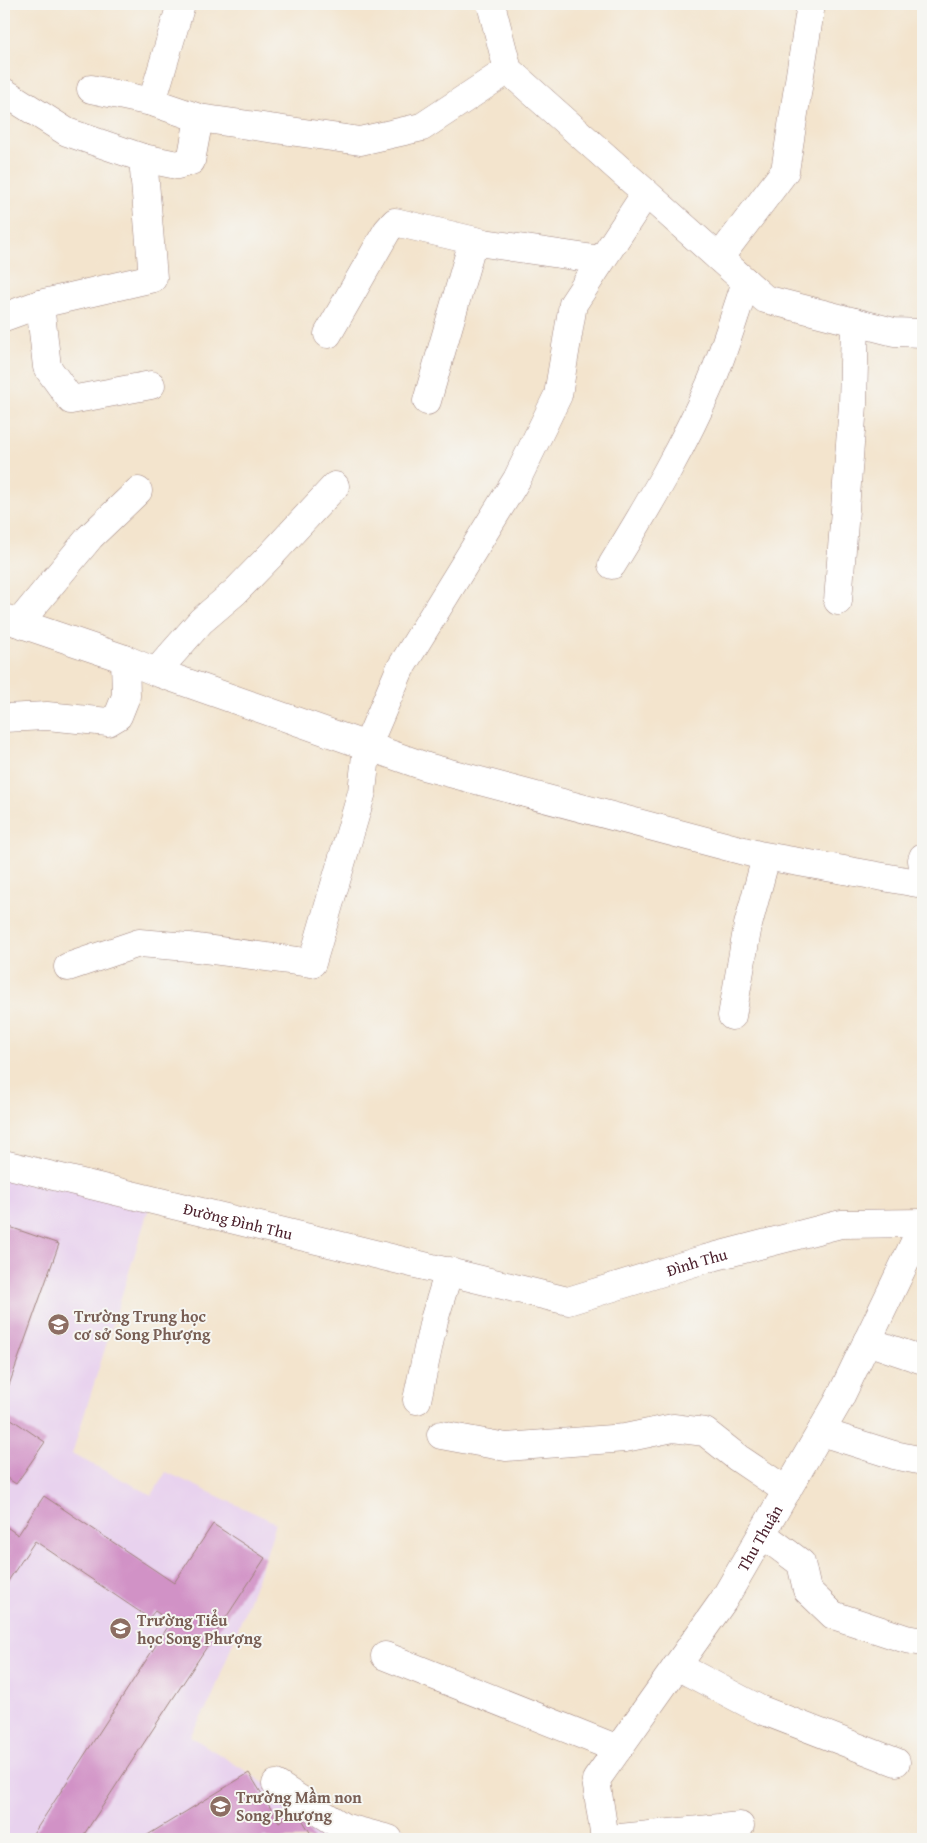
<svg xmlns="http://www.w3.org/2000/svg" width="927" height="1843" viewBox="0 0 927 1843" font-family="'Gentium Book Plus',serif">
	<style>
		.built { fill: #e8d2ee }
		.building { fill: #d192c6 }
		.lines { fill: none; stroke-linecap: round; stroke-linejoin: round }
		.minor-casing { stroke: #9e827c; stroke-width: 29 }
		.minor { stroke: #fff; stroke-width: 28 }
		.labels { text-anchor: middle; stroke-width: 4; stroke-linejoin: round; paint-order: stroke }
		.street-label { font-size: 16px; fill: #4a1f2b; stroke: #f6f6f2 }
		.education-label { font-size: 16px; font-weight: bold; fill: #785e54; stroke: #f6f6f2; text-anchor: start }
	</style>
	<rect width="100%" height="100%" fill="#f6f6f2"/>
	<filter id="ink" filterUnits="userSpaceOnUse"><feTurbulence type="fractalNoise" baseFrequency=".02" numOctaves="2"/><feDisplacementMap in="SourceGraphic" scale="10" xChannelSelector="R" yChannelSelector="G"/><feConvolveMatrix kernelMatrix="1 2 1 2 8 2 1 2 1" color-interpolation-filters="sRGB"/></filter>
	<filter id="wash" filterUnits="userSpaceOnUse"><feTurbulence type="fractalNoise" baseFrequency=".0096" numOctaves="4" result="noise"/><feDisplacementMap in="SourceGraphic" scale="20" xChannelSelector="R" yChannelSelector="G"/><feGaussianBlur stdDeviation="1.12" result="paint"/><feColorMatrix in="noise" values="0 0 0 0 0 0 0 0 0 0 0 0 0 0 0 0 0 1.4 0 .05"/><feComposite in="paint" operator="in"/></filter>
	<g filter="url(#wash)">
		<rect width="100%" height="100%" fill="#f3e4cd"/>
		<path class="built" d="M4,1170L149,1208L72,1454L152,1495L166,1472L276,1523L265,1558L211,1700L190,1736L249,1773L346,1839H4Z"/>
		<g id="blocks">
			<g class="building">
				<path d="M4,1225L59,1244L9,1385L4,1383Z"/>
				<path d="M4,1414L45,1442L16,1484L4,1476Z"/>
				<path d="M44,1496L174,1583L213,1524L265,1558L81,1839H30L171,1622L155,1611L149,1618L35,1541L4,1587V1525L18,1535Z"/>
				<path d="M249,1773L279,1822L297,1811L314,1839H268L266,1836L261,1839H141Z"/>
			</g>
		</g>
	</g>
	<g filter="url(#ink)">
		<use href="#blocks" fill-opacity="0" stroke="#9e827c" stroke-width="1"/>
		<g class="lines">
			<defs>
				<g id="minor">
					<path d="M491,4L508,70L765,299L894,332L923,333"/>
					<path d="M91,89L152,102L199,118L360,141L422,127L508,70"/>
					<path d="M4,92L67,132L143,158L177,165L191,161L199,118"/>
					<path d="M152,102L181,4"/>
					<path d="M719,258L785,171L811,4"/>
					<path d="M40,304L47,367L71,400L151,385"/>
					<path d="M4,317L40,304L153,278L143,158"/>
					<path d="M328,334L387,231L395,222L484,243L601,260"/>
					<path d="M427,401L473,241"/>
					<path d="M612,565C649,505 684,445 712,380C725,348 735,314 746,282"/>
					<path d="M838,601L853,405L855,322"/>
					<path d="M4,618L125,659L156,672L427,767L759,855L923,884"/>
					<path d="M19,623L90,537L138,491"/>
					<path d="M156,672L201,621L235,592L271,555L335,486"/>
					<path d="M4,718L47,716L108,722L118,716L126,696L125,659"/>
					<path d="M923,857L922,860L923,868"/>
					<path d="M68,967L139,943L189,947L312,963L362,792L367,746L400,669L517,479L558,395L573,304L646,193"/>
					<path d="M732,1016L748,925L766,857"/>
					<path id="s1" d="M4,1164L568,1301L705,1259L841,1224L923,1223"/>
					<path d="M867,1341L923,1360"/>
					<path d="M417,1400L434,1320L449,1271"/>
					<path d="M821,1432L894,1455L923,1461"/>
					<path d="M441,1435L506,1447L625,1438L673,1428L705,1432L738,1458L787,1491"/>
					<path d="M762,1534L801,1563L807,1590L833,1615L906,1639L923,1642"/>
					<path d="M385,1656L618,1749"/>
					<path d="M677,1666L759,1709L896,1762"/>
					<path d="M276,1784L343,1827L389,1839"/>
					<path id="s2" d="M605,1839L596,1780L723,1601L838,1402L923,1225"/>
					<path d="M610,1839L740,1826"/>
				</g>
			</defs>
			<use href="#minor" class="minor-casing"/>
			<use href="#minor" class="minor"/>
		</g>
	</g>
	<defs>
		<symbol id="school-disc" viewBox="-11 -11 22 22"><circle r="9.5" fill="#8d6e63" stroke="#f6f6f2"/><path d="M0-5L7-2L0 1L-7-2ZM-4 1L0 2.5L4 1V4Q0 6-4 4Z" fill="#fff"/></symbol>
	</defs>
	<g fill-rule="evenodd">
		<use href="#school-disc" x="46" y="1312" width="25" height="25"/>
		<use href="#school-disc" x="108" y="1616" width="25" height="25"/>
		<use href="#school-disc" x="208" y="1794" width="25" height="25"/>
	</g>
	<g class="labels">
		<g class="street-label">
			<text dy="6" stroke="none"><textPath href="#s1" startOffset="241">Đường Đình Thu</textPath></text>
			<text dy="6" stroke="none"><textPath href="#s1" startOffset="715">Đình Thu</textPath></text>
			<text dy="6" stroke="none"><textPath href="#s2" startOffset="352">Thu Thuận</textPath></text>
		</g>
		<g class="education-label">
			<text x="74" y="1322">Trường Trung học<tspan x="74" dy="18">cơ sở Song Phượng</tspan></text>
			<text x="137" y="1626">Trường Tiểu<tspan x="137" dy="18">học Song Phượng</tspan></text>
			<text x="236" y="1803">Trường Mầm non<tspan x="236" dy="18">Song Phượng</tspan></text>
		</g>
	</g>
	<rect width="927" height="1843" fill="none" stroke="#f6f6f2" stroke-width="20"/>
</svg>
